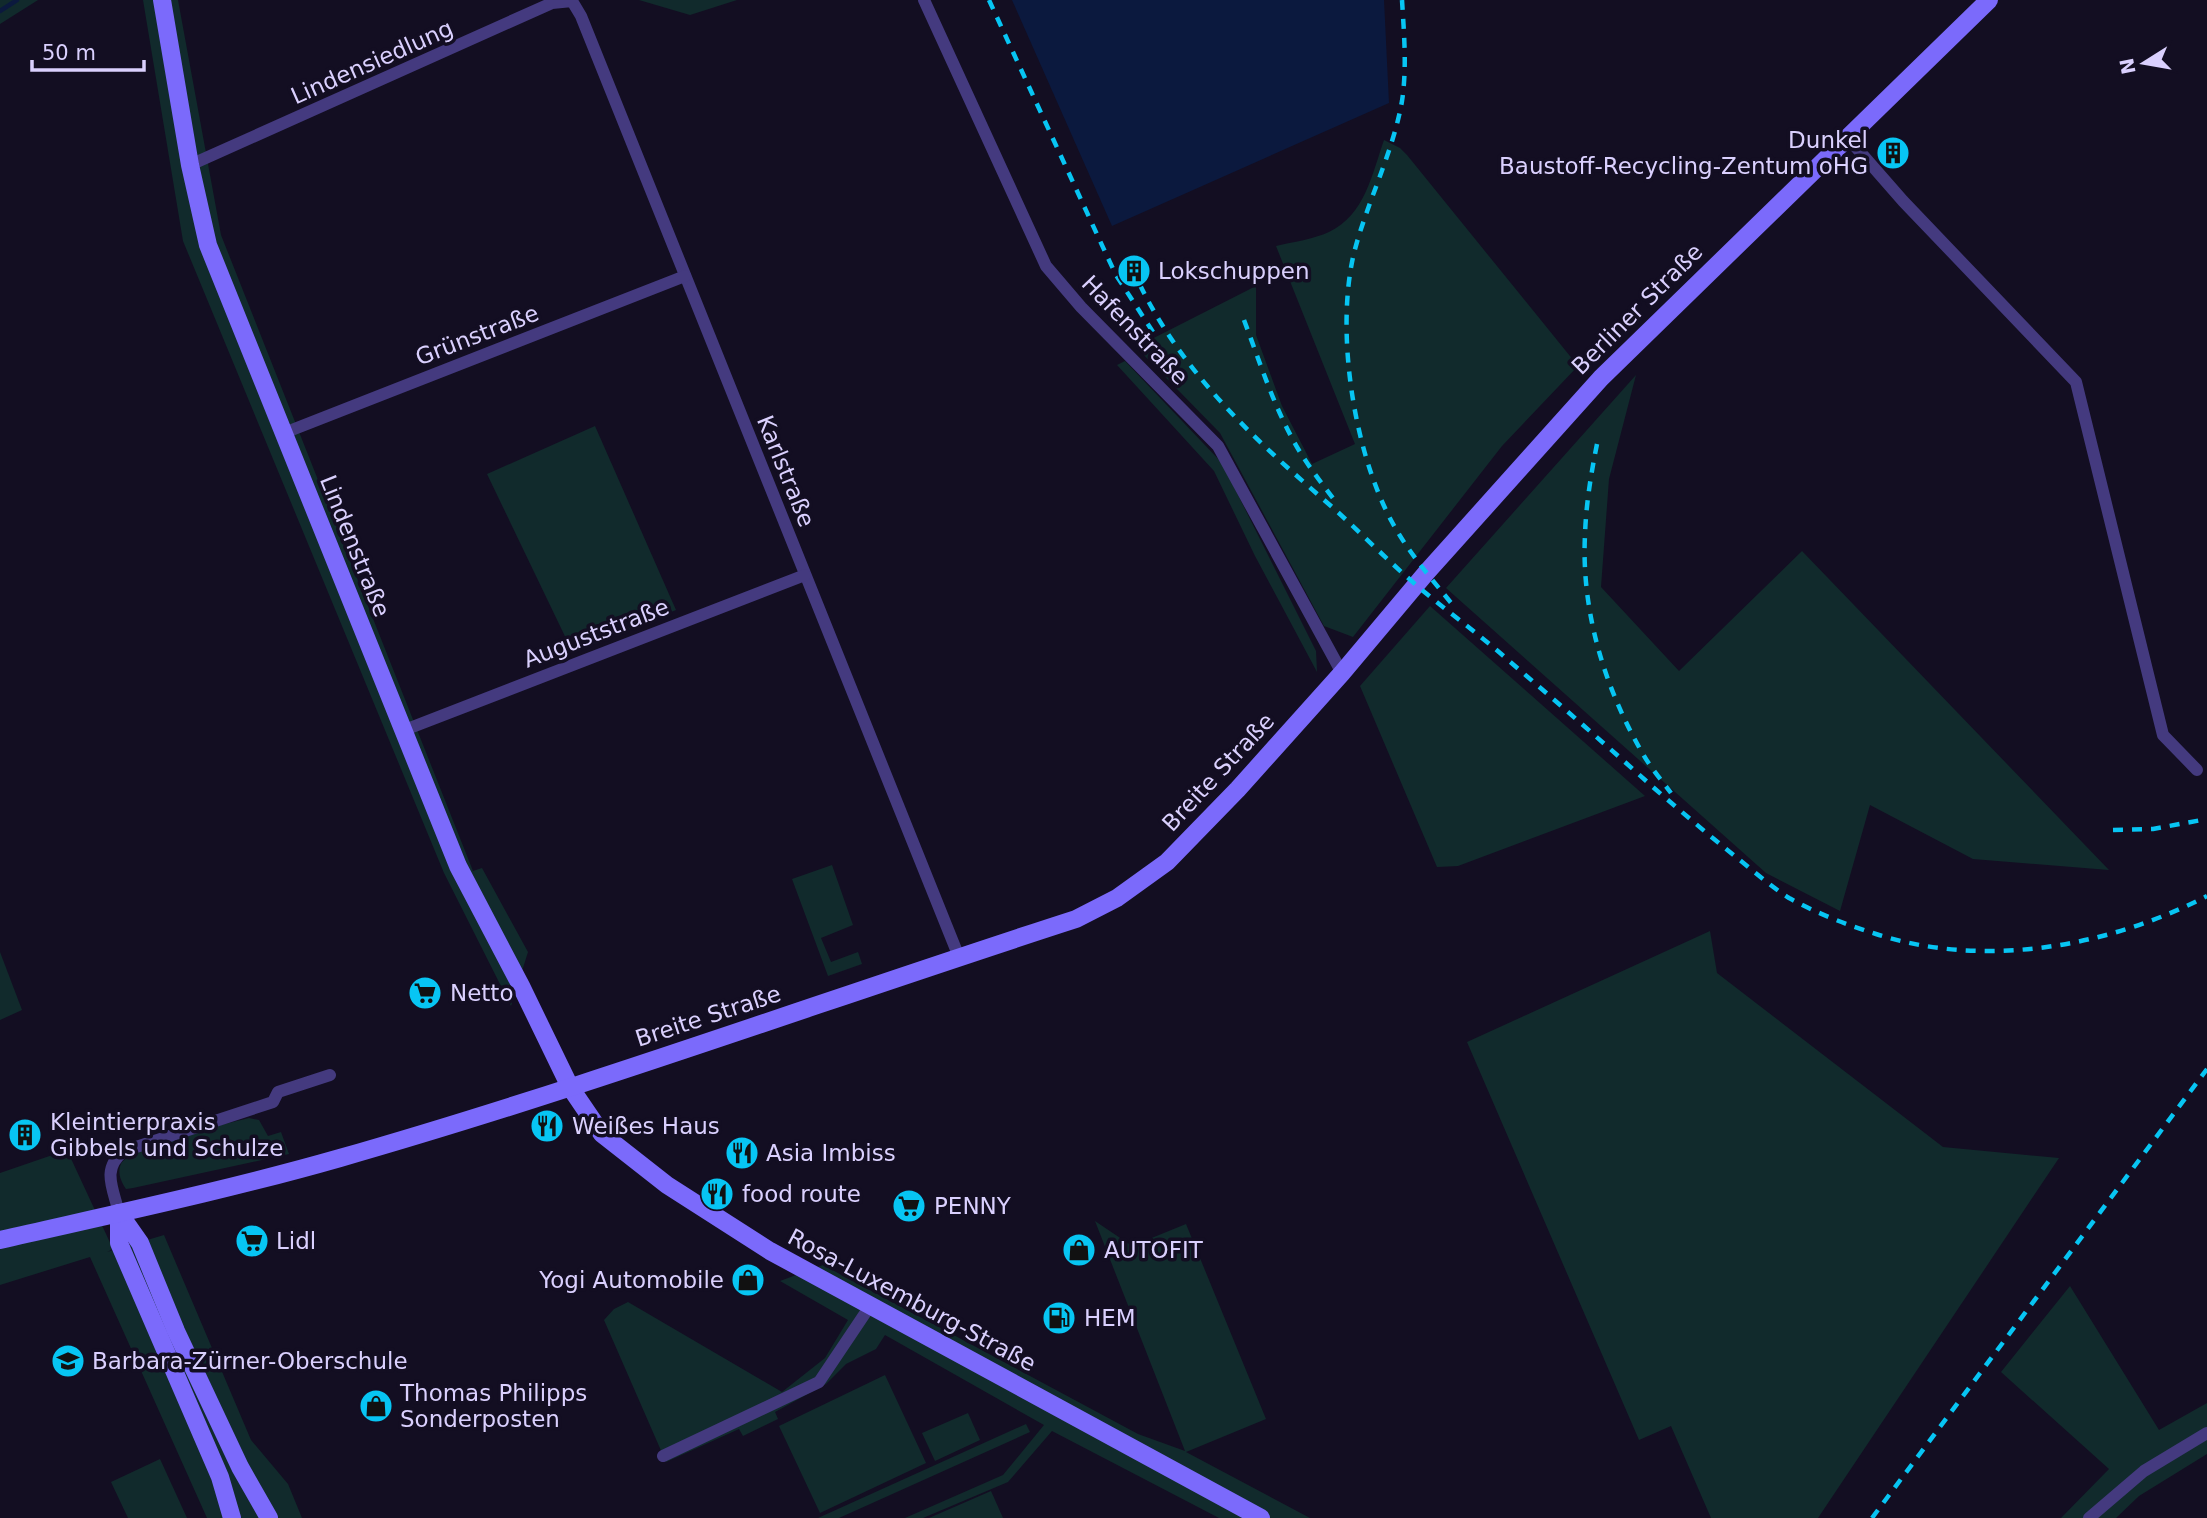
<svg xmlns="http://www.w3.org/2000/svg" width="2207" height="1518" viewBox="0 0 2207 1518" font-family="'DejaVu Sans',sans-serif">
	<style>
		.green { fill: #112a2c }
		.water { fill: #0b193e }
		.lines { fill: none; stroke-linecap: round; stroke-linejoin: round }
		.stream { stroke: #0b193e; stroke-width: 4.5 }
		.street { stroke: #443a7f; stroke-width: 12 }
		.secondary { stroke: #7b6afb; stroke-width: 18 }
		.rail { stroke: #07c5f3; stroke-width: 4.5; stroke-dasharray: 10 9; stroke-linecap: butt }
		.labels { text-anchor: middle; stroke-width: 7; stroke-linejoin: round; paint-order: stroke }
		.street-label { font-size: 23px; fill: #dad0fe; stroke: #130e22 }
		.poi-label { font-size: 23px; fill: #dad0fe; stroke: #130e22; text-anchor: start }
	</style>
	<rect width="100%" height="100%" fill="#130e22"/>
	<g class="green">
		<path d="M0,0H38L0,24Z"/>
		<path d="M143,0H178L221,235L473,871L482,868L528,952L511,1006L444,873L183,241Z"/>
		<path d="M639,0H737L690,15Z"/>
		<path d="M1384,140L1400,148L1407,155L1578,366L1502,446L1353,637L1324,626L1220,433L1136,347L1256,286V335L1282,406L1312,464L1355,444L1276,246C1293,242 1314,239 1329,232C1365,215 1372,174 1384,140Z"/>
		<path d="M1125,361L1222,463L1316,651L1317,672L1255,556L1214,471L1117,365Z"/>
		<path d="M1636,375L1609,479L1601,587L1679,671L1802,551L2109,870L1973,859L1870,805L1840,911L1766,873L1446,588Z"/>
		<path d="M595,426L676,610L573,653L487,474Z"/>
		<path d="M1430,606L1645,796L1458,866L1437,867L1360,686Z"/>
		<path d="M832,865L853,925L821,938L831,962L858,952L862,964L828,976L792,879Z"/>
		<path d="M1710,931L1717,973L1943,1147L2059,1158L1818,1518H1711L1671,1426L1639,1440L1467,1042Z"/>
		<path d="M0,952L22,1010L0,1020Z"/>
		<path d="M249,1118L259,1120L268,1136L281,1132L289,1154L133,1188L126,1189C121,1182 117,1172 121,1164C128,1148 228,1123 249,1118Z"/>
		<path d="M67,1150L113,1249L107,1252L164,1235L251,1440L288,1484L302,1518H207L90,1257L0,1285V1173Z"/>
		<path d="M1095,1221L1132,1246L1186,1224L1266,1419L1186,1452L1310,1518H1219L1052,1431L1008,1482L923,1518H905L1003,1475L1044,1425L885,1335L876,1349L846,1364L826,1384L775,1412L778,1419L743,1436L739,1429L666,1462L604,1320L614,1309L628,1302L782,1392L825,1358L848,1320L780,1281L823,1265L1138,1434L1185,1451Z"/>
		<path d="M2070,1286L2159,1430L2207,1403V1454L2139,1496L2116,1518H2061L2109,1469L2001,1372Z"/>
		<path d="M885,1375L926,1463L820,1513L779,1426Z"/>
		<path d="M968,1413L980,1440L935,1461L922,1433Z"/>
		<path d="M1026,1424L1030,1432L839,1518H818Z"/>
		<path d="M160,1459L187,1518H128L111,1482Z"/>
		<path d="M991,1491L1003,1518H929Z"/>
	</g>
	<path class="water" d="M1012,0H1384L1389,103L1112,226Z"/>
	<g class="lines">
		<path class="stream" d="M0,11L17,0"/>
		<g class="street">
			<path d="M924,0L1046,266L1081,307L1218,446L1342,673"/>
			<path d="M1847,137L1903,201L2076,382L2163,735L2197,770"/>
			<path d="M190,165L552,3L572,1L581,16L959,957"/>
			<path d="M284,433L685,276"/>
			<path d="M402,731L805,575"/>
			<path d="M119,1213C113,1188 101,1169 124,1151L273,1102L278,1092L330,1075"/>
			<path d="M663,1456L819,1382L870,1306"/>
			<path d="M2089,1518L2144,1471L2207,1433"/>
		</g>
		<g class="secondary">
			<path d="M162,0L190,165L208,245L458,866L521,986L570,1087L602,1134L667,1185L770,1251L1261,1518"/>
			<path d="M119,1213L140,1243L176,1331L240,1467L269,1518"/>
			<path d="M119,1213V1243L220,1477L232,1518"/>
			<path d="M0,1240C114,1214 228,1190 340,1158C588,1087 831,998 1076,919L1117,898L1167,862L1238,789L1342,673L1426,573L1601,378L1989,0"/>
		</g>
		<g class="rail">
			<path d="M989,0L1107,256L1116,275L1153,332"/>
			<path d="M1402,0C1404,33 1407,68 1402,101C1393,153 1367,202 1354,253C1335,332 1354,452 1392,522C1408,552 1431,578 1452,604"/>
			<path d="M1140,285C1184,375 1256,441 1331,506C1359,531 1386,559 1415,584C1445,610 1478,633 1508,660C1557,702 1606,745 1654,788C1683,813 1712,838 1741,861C1757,874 1772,887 1789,898C1816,913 1847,925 1876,934C1984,969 2108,947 2207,896"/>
			<path d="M1244,320C1259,360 1272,401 1292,438C1304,461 1320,481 1336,502"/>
			<path d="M1597,444C1591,474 1586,504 1585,535C1581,611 1605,689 1643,754C1651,768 1662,781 1671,793"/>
			<path d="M2113,830L2153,829L2207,819"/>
			<path d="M1872,1518L2207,1069"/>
		</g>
	</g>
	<defs>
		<symbol id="building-disc" viewBox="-11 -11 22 22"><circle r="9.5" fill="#07c5f3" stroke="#130e22"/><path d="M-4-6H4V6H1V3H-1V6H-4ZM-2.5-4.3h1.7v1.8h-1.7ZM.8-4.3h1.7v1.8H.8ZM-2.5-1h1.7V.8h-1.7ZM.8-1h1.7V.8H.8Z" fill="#111"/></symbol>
		<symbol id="supermarket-disc" viewBox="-11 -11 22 22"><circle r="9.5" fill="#07c5f3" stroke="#130e22"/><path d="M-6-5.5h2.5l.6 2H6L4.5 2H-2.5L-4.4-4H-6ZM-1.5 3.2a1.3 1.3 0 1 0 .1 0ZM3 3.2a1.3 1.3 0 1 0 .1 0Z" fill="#111"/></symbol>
		<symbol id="restaurant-disc" viewBox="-11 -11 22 22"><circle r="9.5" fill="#07c5f3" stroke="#130e22"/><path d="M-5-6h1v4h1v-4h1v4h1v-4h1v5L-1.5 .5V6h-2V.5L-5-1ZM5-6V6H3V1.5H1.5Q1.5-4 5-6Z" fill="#111"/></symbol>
		<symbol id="shop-disc" viewBox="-11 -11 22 22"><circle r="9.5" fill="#07c5f3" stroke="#130e22"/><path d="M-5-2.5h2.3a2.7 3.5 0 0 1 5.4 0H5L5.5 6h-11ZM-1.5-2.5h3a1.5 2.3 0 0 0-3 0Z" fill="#111"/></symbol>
		<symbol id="fuel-disc" viewBox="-11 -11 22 22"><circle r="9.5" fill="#07c5f3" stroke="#130e22"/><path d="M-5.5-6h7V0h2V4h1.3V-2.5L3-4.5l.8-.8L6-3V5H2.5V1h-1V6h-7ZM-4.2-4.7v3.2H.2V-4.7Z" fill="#111"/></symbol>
		<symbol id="school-disc" viewBox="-11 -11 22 22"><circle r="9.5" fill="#07c5f3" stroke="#130e22"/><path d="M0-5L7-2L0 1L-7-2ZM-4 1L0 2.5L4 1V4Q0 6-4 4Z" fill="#111"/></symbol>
	</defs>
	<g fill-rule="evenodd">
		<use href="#building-disc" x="1874" y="134" width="38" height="38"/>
		<use href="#building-disc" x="1115" y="252" width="38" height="38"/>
		<use href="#supermarket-disc" x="406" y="974" width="38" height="38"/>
		<use href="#restaurant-disc" x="528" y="1107" width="38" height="38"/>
		<use href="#building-disc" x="6" y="1116" width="38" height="38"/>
		<use href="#restaurant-disc" x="723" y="1134" width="38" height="38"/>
		<use href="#restaurant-disc" x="698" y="1175" width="38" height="38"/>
		<use href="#supermarket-disc" x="890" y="1187" width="38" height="38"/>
		<use href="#supermarket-disc" x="233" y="1222" width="38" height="38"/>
		<use href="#shop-disc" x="1060" y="1231" width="38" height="38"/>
		<use href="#shop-disc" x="729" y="1261" width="38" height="38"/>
		<use href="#fuel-disc" x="1040" y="1299" width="38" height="38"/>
		<use href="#school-disc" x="49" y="1342" width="38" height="38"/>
		<use href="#shop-disc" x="357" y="1387" width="38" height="38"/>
	</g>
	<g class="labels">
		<g class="street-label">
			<text transform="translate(372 62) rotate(-24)" y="8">Lindensiedlung</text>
			<text transform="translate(1637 309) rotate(-45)" y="8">Berliner Straße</text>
			<text transform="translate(1135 330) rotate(46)" y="8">Hafenstraße</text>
			<text transform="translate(477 335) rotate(-21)" y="8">Grünstraße</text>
			<text transform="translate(786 471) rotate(68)" y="8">Karlstraße</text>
			<text transform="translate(355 546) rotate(68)" y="8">Lindenstraße</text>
			<text transform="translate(596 633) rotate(-21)" y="8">Auguststraße</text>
			<text transform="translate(1218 772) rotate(-47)" y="8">Breite Straße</text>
			<text transform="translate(708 1016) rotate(-18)" y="8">Breite Straße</text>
			<text transform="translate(912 1300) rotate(28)" y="8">Rosa-Luxemburg-Straße</text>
		</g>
		<g class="poi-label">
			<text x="1868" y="148" text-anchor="end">Dunkel<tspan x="1868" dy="26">Baustoff-Recycling-Zentum oHG</tspan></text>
			<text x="1158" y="279">Lokschuppen</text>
			<text x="450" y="1001">Netto</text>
			<text x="50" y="1130">Kleintierpraxis<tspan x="50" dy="26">Gibbels und Schulze</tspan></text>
			<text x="572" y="1134">Weißes Haus</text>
			<text x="766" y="1161">Asia Imbiss</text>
			<text x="742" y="1202">food route</text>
			<text x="934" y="1214">PENNY</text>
			<text x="276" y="1249">Lidl</text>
			<text x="1104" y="1258">AUTOFIT</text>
			<text x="724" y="1288" text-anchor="end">Yogi Automobile</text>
			<text x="1084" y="1326">HEM</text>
			<text x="92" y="1369">Barbara-Zürner-Oberschule</text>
			<text x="400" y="1401">Thomas Philipps<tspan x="400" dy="26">Sonderposten</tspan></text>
		</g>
	</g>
	<g transform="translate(2144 63) rotate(259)" stroke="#130e22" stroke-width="5" paint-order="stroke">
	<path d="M0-5L12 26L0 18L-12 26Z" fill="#dad0fe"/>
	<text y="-10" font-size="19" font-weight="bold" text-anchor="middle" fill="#dad0fe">N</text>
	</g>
	<path d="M32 60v10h112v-10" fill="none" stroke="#dad0fe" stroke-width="3.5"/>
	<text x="42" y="60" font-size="21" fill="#dad0fe" stroke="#130e22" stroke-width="5" paint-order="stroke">50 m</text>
</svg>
